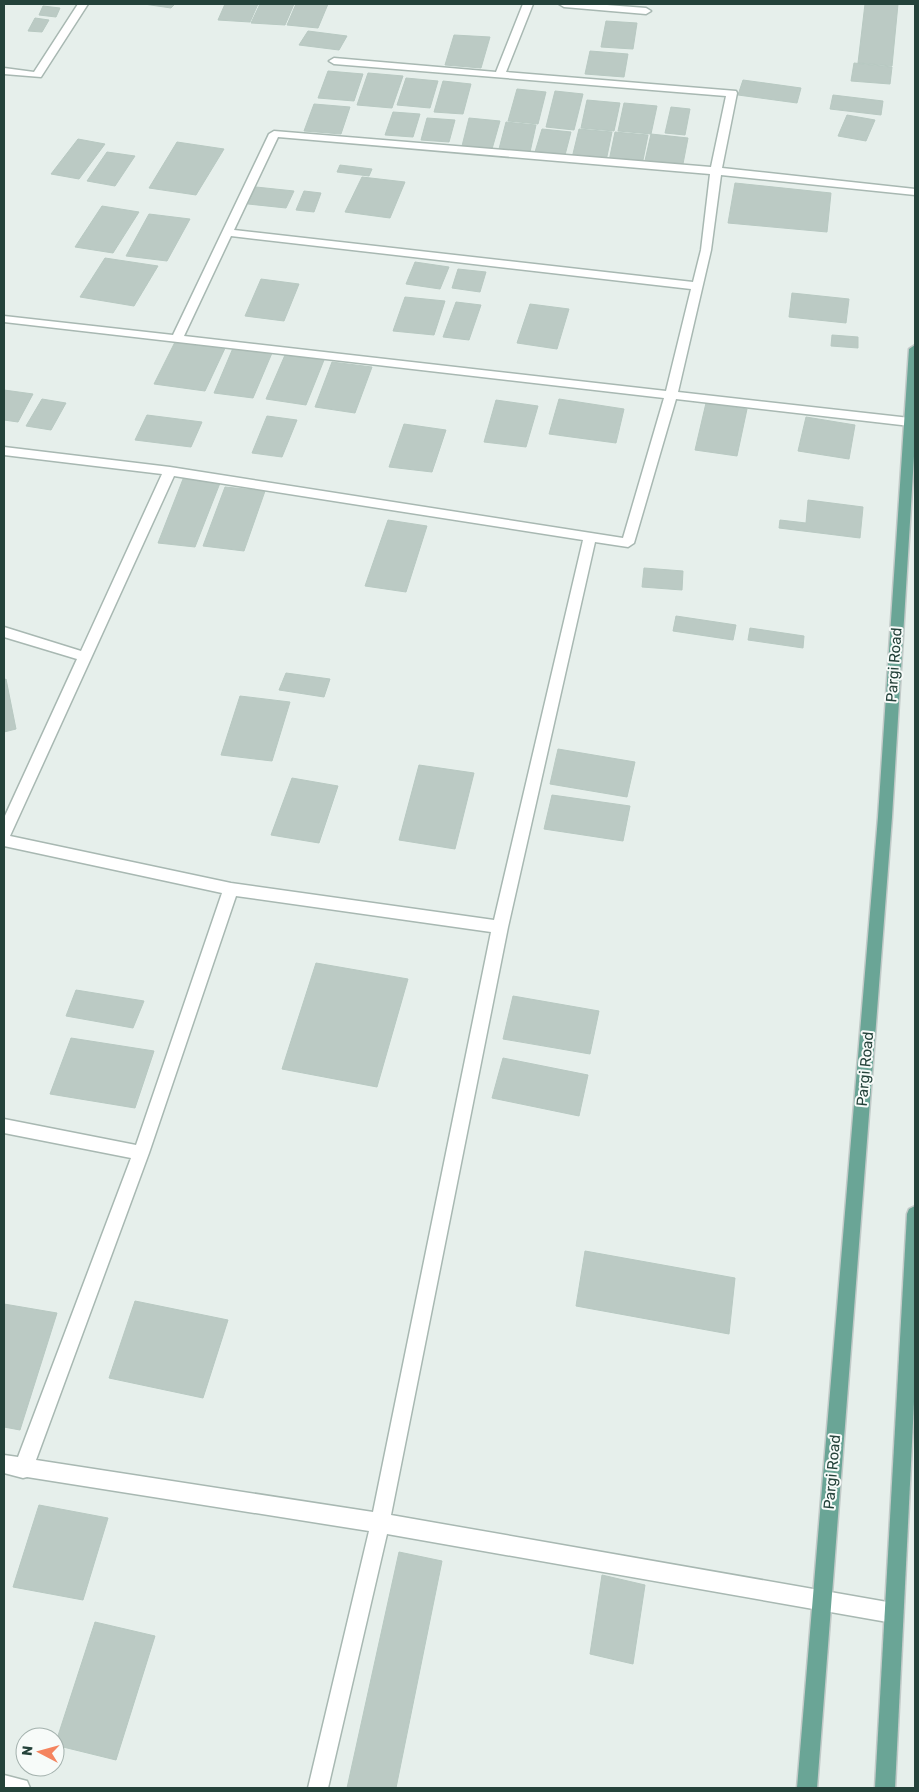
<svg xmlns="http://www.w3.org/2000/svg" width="919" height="1792" viewBox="0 0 919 1792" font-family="Rubik,sans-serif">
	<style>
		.building { fill: #bbcac4; stroke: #b8c9c2 }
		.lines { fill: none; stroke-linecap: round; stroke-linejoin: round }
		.minor-casing { stroke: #a8b8b2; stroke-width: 3 }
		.primary-casing { stroke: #c2cac8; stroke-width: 3 }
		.minor { fill: #fff; fill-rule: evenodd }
		.primary { fill: #6aa596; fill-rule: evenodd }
		.labels { text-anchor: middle; stroke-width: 4; stroke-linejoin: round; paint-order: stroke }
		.street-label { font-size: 15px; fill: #24423a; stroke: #f7fbf9 }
	</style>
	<rect width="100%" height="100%" fill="#e6efeb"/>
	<g class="building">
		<path d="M144,4H175L171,8Z"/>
		<path d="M225,4H258L250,22L218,20Z"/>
		<path d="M260,4H294L285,25L251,23Z"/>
		<path d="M296,4H328L318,28L287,25Z"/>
		<path d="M865,4H898L892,66L858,63Z"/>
		<path d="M43,6L60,8L56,17L39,15Z"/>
		<path d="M35,18L49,20L42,32L28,31Z"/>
		<path d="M606,21L637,23L633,49L601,47Z"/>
		<path d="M308,31L347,36L339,50L299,45Z"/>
		<path d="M454,35L490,37L481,68L445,65Z"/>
		<path d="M590,51L628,54L624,77L585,74Z"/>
		<path d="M854,63L892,67L890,84L851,81Z"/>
		<path d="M328,71L363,74L354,101L318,98Z"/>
		<path d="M368,73L403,76L392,108L357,105Z"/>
		<path d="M406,78L438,81L430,108L397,105Z"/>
		<path d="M743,80L801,88L797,103L738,95Z"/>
		<path d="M443,81L471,84L463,114L434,112Z"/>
		<path d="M517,89L546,92L538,124L508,121Z"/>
		<path d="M555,91L583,94L574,130L546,127Z"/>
		<path d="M833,95L883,101L881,115L830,109Z"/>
		<path d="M587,100L620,103L614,131L581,128Z"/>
		<path d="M624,103L657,106L651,134L618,131Z"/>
		<path d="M314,104L350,107L341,134L304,131Z"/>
		<path d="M671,107L690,109L685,135L665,133Z"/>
		<path d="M393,112L420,114L413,137L385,135Z"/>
		<path d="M847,115L875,120L866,141L838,136Z"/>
		<path d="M427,118L455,120L449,142L421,140Z"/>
		<path d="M469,118L500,121L492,149L462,146Z"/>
		<path d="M506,122L536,125L530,152L499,149Z"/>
		<path d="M542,129L571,132L565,155L535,152Z"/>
		<path d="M579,129L612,132L606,161L572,158Z"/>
		<path d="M615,132L648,135L642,165L609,161Z"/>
		<path d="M651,134L688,138L682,169L644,165Z"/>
		<path d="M78,139L105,144L79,179L51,174Z"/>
		<path d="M177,142L224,149L196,195L149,188Z"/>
		<path d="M107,152L135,156L115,186L87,181Z"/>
		<path d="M340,165L372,169L369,176L337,172Z"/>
		<path d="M362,177L405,182L390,218L345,212Z"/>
		<path d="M735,183L831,193L827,232L728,223Z"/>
		<path d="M256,187L294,191L286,208L248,204Z"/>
		<path d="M304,191L321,193L314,212L296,210Z"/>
		<path d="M102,206L139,212L113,253L75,247Z"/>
		<path d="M149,214L190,219L167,261L126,256Z"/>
		<path d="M105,258L158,266L134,306L80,297Z"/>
		<path d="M415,262L449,267L440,289L406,284Z"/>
		<path d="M458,269L486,272L480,292L452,288Z"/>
		<path d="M261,279L299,284L284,321L245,316Z"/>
		<path d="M792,293L849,299L846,323L789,317Z"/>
		<path d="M405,297L445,301L434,335L393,331Z"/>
		<path d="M456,302L481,305L469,340L443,337Z"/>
		<path d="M530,304L569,309L557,349L517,343Z"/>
		<path d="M832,335L858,337V348L831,346Z"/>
		<path d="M177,338L227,344L205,391L154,384Z"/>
		<path d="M233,348L272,353L253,398L214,393Z"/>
		<path d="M285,355L324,360L306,405L266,399Z"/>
		<path d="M332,362L372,367L355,413L315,407Z"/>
		<path d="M4,390L33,394L18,422L4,420Z"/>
		<path d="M42,399L66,403L51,430L26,426Z"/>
		<path d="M559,399L624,409L616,443L549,434Z"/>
		<path d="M496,400L538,406L526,447L484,442Z"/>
		<path d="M706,403L747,409L737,456L695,450Z"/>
		<path d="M147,415L202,422L191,447L135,440Z"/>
		<path d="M267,416L297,420L282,457L252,453Z"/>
		<path d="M806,417L855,425L849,459L798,451Z"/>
		<path d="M404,424L446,430L432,472L389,467Z"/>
		<path d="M183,479L220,483L195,547L158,543Z"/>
		<path d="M225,487L265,491L244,551L203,546Z"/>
		<path d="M808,500L863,507L860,538L779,528L780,520L806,523Z"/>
		<path d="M388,520L427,526L406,592L365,586Z"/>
		<path d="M644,568L683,571L682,590L642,587Z"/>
		<path d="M676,616L736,625L733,640L673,631Z"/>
		<path d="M750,628L804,636L803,648L748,640Z"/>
		<path d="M286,673L330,679L324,697L279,690Z"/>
		<path d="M6,679L16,729L4,732V680Z"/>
		<path d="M240,696L290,702L272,761L221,755Z"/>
		<path d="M558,749L635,762L627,797L550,784Z"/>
		<path d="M419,765L474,773L455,849L399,840Z"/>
		<path d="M292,778L338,786L319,843L271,835Z"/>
		<path d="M552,795L630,806L623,841L544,829Z"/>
		<path d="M316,963L408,979L377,1087L282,1069Z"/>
		<path d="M76,990L144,1001L133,1028L66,1016Z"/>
		<path d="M513,996L599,1011L590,1054L503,1039Z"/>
		<path d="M71,1038L154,1051L135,1108L50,1094Z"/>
		<path d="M503,1058L588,1075L579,1116L492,1098Z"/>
		<path d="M585,1251L735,1278L729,1334L576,1306Z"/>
		<path d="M135,1301L228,1320L203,1398L109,1378Z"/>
		<path d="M4,1304L57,1313L20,1430L4,1427Z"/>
		<path d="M39,1505L108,1518L83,1600L13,1587Z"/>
		<path d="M399,1552L442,1561L396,1788H347Z"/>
		<path d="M602,1575L645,1585L633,1664L590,1654Z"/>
		<path d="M95,1622L155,1636L116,1760L55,1745Z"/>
	</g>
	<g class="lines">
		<defs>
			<g id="minor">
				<path d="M78,4H88L41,77L4,74V68L34,72Z"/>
				<path d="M523,4H533L506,72L736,91L737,93L722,168L915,189V195L721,175L711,250L678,392L910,418L914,419L915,423L910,426L676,399L634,543L628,547L595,542L508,927L391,1515L893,1603L900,1606L903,1613L900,1620L893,1623L387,1534L328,1788H308L369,1531L27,1477L23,1478L4,1473V1455L18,1457L131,1158L4,1133V1119L136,1145L222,893L4,846V818L77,659L4,637V627L81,651L162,474L4,455V447L170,467L623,538L664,398L4,322V316L173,335L269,134L274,131L711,167L726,96L334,64L329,61L334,58L496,72ZM278,137L710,174L701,250L693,282L234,230ZM231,236L691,289L666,391L184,336ZM174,476L583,540L494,920L231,883L10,836ZM236,896L491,932L373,1512L36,1460L149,1153Z"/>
				<path d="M559,4H594L646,8L651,11L646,14L564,7Z"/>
				<path d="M4,1775L27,1781L30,1788H4Z"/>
			</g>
			<g id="primary">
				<path d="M915,345V440L892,817L817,1788H797L878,817L909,349Z"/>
				<path d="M915,1206V1382L895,1788H875L907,1214L909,1209Z"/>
			</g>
		</defs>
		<use href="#minor" class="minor-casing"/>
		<use href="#primary" class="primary-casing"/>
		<use href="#minor" class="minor"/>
		<use href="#primary" class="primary"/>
	</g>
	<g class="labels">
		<g class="street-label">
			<text transform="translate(894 665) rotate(-86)" y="5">Pargi Road</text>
			<text transform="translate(865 1069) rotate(-85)" y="5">Pargi Road</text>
			<text transform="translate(832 1472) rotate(-85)" y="5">Pargi Road</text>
		</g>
	</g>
	<rect width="919" height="1792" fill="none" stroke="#24423a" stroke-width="10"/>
	<g transform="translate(40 1752) rotate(276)"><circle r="24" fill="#f7fbf9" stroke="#a3b1ad"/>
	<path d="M0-4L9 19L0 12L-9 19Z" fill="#f4845f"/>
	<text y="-8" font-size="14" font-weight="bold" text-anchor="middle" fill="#24423a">N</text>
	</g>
</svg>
